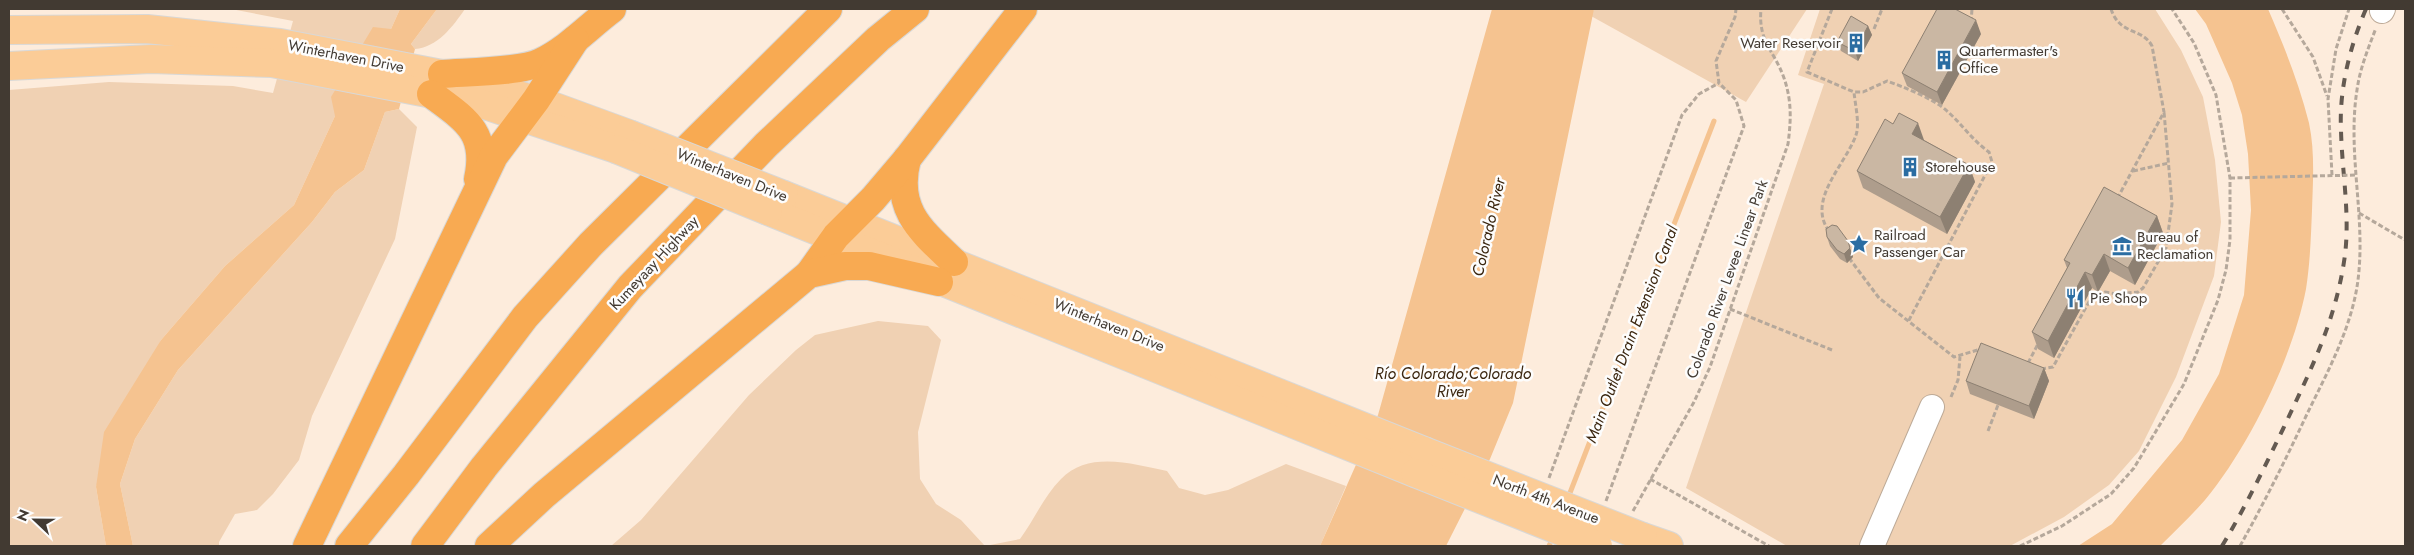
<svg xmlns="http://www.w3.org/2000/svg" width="2414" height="555" viewBox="0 0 2414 555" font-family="Jost,sans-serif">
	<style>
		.green { fill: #f0d1b3 }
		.water { fill: #f5c390 }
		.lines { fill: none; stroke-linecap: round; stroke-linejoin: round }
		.stream { stroke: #f5c390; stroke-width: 5 }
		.minor-casing { stroke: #bdaa97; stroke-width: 26 }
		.major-casing { stroke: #d9d8d6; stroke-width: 30 }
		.highway-casing { stroke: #d9d8d6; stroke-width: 30 }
		.path { stroke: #b5a89b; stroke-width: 3; stroke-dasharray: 5 2.5; stroke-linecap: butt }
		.minor { stroke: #fff; stroke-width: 24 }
		.major { stroke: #fbcc97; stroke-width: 28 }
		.highway { stroke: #f8aa52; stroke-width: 28 }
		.rail { stroke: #645a51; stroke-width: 4; stroke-dasharray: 9 9; stroke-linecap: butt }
		.major-bridge-casing { stroke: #d9d8d6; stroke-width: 30; stroke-linecap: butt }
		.path-bridge { stroke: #b5a89b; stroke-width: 3; stroke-dasharray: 5 2.5; stroke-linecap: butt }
		.major-bridge { stroke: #fbcc97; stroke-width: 28 }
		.wall { fill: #ae9d8c }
		.shaded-wall { fill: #8d8072 }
		.building { fill: #cab7a3; stroke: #8d8072 }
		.labels { text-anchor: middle; stroke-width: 5; stroke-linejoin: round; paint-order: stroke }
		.poi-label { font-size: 15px; fill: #423a32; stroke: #fdfdfd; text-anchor: start }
		.street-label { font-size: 15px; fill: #423a32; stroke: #fdfdfd }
		.water-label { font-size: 16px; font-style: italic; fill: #3c2710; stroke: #fdfdfd }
	</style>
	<rect width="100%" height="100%" fill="#fdecdc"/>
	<g class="green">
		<path d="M231,9H400L391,29L335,116L294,205L225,266L161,340L96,487L106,546H9V90L109,82L233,86L273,93L293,21Z"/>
		<path d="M437,9H465C453,26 438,47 415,49L411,44Z"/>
		<path d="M1594,9H1807L1746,102L1591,16Z"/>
		<path d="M1820,9H2155L2181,50L2203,97L2215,160L2221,222L2214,276L2176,377L2139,451L2109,485L2064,517L2010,546H1787L1686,488L1824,84L1798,75Z"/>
		<path d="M399,109L417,127L395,239L312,416L299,460L273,494L257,510L235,514L219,542V546H133L120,484L135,439L178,370L312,222L335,192L364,170L385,112Z"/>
		<path d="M878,321L928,326L941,340L918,432L920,479L936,504L961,520L985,546L1020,539C1034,520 1044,496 1061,479C1088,450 1134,464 1167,471L1179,488L1205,495L1228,490L1286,464L1346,486L1320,546H611L641,520L749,395L796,350L815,335Z"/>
	</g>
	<g class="water">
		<path d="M400,9H437L411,44L415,49L399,109L385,112L364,170L335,192L312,222L178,370L135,439L120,484L133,546H106L96,487L104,432L161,340L225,266L294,205L335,116L331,97L373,27L391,29Z"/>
		<path d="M1492,9H1594L1513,403L1490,459L1446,546H1320L1378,415Z"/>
		<path d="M2195,9H2268C2284,46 2299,83 2309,123C2315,151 2313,181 2312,210C2311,236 2310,264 2306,289C2293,357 2249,447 2205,500C2191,516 2175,531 2160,546H2078L2112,524L2182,440L2219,374L2244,295L2251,210L2248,154L2242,115L2232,83L2206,24Z"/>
	</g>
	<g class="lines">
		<g class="stream">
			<path d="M1568,498L1714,121"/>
			<path d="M1549,546L1553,537"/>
		</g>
		<defs>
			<g id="minor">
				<path d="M2382,11L2383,9"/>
				<path d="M1872,546L1932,407"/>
			</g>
			<g id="major">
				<path d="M9,30L147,29L280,43L442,74L536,100L629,134"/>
				<path d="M9,66L151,59L272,63L479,103L616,149"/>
				<path d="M784,195L1424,451"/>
				<path d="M768,211L1415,473"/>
				<path d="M1643,537L1669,546"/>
			</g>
			<g id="highway">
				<path d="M442,74C466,72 521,72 541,62C568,49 588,27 612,9"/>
				<path d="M431,94C466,120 488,132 478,179"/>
				<path d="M907,159C894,209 920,230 954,262"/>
				<path d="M809,274L836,236L873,199L907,159L1023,9"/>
				<path d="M307,546L494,156L536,100L575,40"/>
				<path d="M349,546L406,475L525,317L591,244L828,9"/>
				<path d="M425,546L484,467L630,287L766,145L878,39L915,9"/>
				<path d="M489,546L544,495L809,274L845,266H869L939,282"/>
			</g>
		</defs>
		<use href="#minor" class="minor-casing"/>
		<use href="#major" class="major-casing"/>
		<use href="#highway" class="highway-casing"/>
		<g class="path">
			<path d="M1832,9L1807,72L1854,92H1863L1887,81C1904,87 1934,99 1947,111C1962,124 1972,140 1989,152L1992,162L1908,322"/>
			<path d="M2111,9C2120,36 2142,27 2152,46L2164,112L2117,199"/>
			<path d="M2282,9L2313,57L2327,96"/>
			<path d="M1971,22L1972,9"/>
			<path d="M1874,29L1882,9"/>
			<path d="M2133,171L2169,163"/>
			<path d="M2332,175L2328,99L2336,49L2349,9"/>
			<path d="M2359,213L2405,240"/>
			<path d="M1829,231C1806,200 1846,164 1856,135C1860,124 1855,104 1854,92"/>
			<path d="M1849,258L1879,298L1954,357L1981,349"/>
			<path d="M1730,309L1832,350"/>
			<path d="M2028,363L2038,344"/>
			<path d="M2041,369L2053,367L2090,300L2105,292L2117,294L2138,292L2143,288L2166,248L2172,204L2164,112"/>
			<path d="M1951,397L1958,380L1960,357"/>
			<path d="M1988,431L1998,405"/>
			<path d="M1549,478L1682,115L1699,94L1719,83"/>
			<path d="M1650,479L1769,546"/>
			<path d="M1606,501L1744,126L1736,100L1719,83L1716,61L1735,17L1736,9"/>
			<path d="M1633,511L1694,402L1710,367L1788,144C1791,121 1792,101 1784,78C1774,50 1758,42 1761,9"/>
			<path d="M2020,546L2062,526L2111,494L2134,468L2184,384L2218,300L2226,270L2230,240V178L2216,95L2194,43L2172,9"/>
			<path d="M2240,546C2264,503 2286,459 2307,414C2328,371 2352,327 2358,280C2366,217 2347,153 2357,90C2360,68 2368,49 2376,28"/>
		</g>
		<use href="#minor" class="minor"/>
		<use href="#major" class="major"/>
		<use href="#highway" class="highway"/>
		<path class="rail" d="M2222,546C2245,508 2264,468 2283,429C2311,369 2336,321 2345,255C2350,213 2342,172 2341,130C2339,89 2350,46 2366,9"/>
		<defs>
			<g id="major-bridge">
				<path d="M629,134L784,195"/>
				<path d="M616,149L768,211"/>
				<path d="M1424,451L1643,537"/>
				<path d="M1415,473L1598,546"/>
			</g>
		</defs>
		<use href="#major-bridge" class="major-bridge-casing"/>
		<path class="path-bridge" d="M2230,178L2356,175"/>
		<use href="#major-bridge" class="major-bridge"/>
	</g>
	<g class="wall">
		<path d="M1868,26L1872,35L1858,61L1841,51L1837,42Z"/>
		<path d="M1981,34L1942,105L1907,86L1902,73Z"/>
		<path d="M1924,140L1969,165L1975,182L1947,234L1863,188L1857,171Z"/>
		<path d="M2157,216L2163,233L2135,285L2110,271L2098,292L2092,288L2054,358L2038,349L2032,332L2067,268L2064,260Z"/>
		<path d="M1827,237L1851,251L1853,257L1847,263L1840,259L1830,246Z"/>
		<path d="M2044,368L2049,381L2034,419L1970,394L1966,381Z"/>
	</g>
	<g class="shaded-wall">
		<path d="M1976,20L1981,34L1942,105L1937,92Z"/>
		<path d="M1868,26L1872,35L1858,61L1855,51Z"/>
		<path d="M1918,123L1924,140L1918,151L1912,134Z"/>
		<path d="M1969,165L1975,182L1947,234L1940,217Z"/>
		<path d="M2157,216L2163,233L2135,285L2128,268Z"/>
		<path d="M1848,241L1853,257L1847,263L1844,254Z"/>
		<path d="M2104,254L2110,271L2098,292L2092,275Z"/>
		<path d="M2085,272L2092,288L2054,358L2048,341Z"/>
		<path d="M2044,368L2049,381L2034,419L2029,406Z"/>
	</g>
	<g class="building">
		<path d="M1937,9H1955L1976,20L1937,92L1902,73Z"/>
		<path d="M1851,16L1868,26L1855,51L1837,42Z"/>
		<path d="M1899,113L1918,123L1912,134L1969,165L1940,217L1857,171L1885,119L1893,124Z"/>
		<path d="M2104,187L2157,216L2128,268L2104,254L2092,275L2085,272L2048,341L2032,332L2070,263L2064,260Z"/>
		<path d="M1832,225L1837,226L1848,241L1850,248L1844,254L1837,250L1827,237L1826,229Z"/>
		<path d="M1981,343L2044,368L2029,406L1966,381Z"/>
	</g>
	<defs>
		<symbol id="building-bare" viewBox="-9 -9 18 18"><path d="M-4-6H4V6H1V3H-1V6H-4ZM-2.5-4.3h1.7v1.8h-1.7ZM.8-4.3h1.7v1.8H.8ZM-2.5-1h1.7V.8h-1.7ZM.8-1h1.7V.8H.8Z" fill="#2b6da2" stroke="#fdfdfd" stroke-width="2.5" paint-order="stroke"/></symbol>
		<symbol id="sight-bare" viewBox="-9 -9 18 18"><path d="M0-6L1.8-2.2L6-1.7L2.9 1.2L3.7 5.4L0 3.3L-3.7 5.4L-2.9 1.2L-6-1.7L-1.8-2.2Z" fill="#2b6da2" stroke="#fdfdfd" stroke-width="2.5" paint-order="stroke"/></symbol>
		<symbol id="museum-bare" viewBox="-9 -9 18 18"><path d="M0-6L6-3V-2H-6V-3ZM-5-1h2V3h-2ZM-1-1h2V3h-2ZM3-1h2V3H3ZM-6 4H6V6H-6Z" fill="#2b6da2" stroke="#fdfdfd" stroke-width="2.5" paint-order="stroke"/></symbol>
		<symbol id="restaurant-bare" viewBox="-9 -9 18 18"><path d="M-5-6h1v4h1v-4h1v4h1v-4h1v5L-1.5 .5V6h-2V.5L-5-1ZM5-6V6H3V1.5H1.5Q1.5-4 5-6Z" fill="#2b6da2" stroke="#fdfdfd" stroke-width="2.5" paint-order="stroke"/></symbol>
	</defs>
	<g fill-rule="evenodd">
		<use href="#building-bare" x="1842" y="29" width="28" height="28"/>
		<use href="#building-bare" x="1930" y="46" width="28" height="28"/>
		<use href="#building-bare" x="1896" y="153" width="28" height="28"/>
		<use href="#sight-bare" x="1845" y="230" width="28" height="28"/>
		<use href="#museum-bare" x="2108" y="232" width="28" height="28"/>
		<use href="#restaurant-bare" x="2061" y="284" width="28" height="28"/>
	</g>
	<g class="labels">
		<g class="poi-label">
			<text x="1841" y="48" text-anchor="end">Water Reservoir</text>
			<text x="1959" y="56">Quartermaster's<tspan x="1959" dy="17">Office</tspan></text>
			<text x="1925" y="172">Storehouse</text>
			<text x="1874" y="240">Railroad<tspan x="1874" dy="17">Passenger Car</tspan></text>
			<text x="2137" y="242">Bureau of<tspan x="2137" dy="17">Reclamation</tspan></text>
			<text x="2090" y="303">Pie Shop</text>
		</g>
		<g class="street-label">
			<text transform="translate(346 56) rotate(11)" y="5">Winterhaven Drive</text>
			<text transform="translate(732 175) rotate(22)" y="5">Winterhaven Drive</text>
			<text transform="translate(654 263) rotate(-47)" y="5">Kumeyaay Highway</text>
			<text transform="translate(1727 279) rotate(-70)" y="5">Colorado River Levee Linear Park</text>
			<text transform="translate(1109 325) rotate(22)" y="5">Winterhaven Drive</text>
			<text transform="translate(1546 499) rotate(21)" y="5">North 4th Avenue</text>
		</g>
		<g class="water-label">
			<text transform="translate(1488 227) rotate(-77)" y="6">Colorado River</text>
			<text transform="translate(1631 334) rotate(-69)" y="6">Main Outlet Drain Extension Canal</text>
			<text x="1453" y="379">Río Colorado;Colorado<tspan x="1453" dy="18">River</tspan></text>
		</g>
	</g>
	<rect width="2414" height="555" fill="none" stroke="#423a32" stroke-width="20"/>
	<g transform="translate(35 520) rotate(292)" stroke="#fdfdfd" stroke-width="4" paint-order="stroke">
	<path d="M0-4L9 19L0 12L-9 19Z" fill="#423a32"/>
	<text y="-8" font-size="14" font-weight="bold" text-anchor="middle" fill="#423a32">N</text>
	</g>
</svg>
